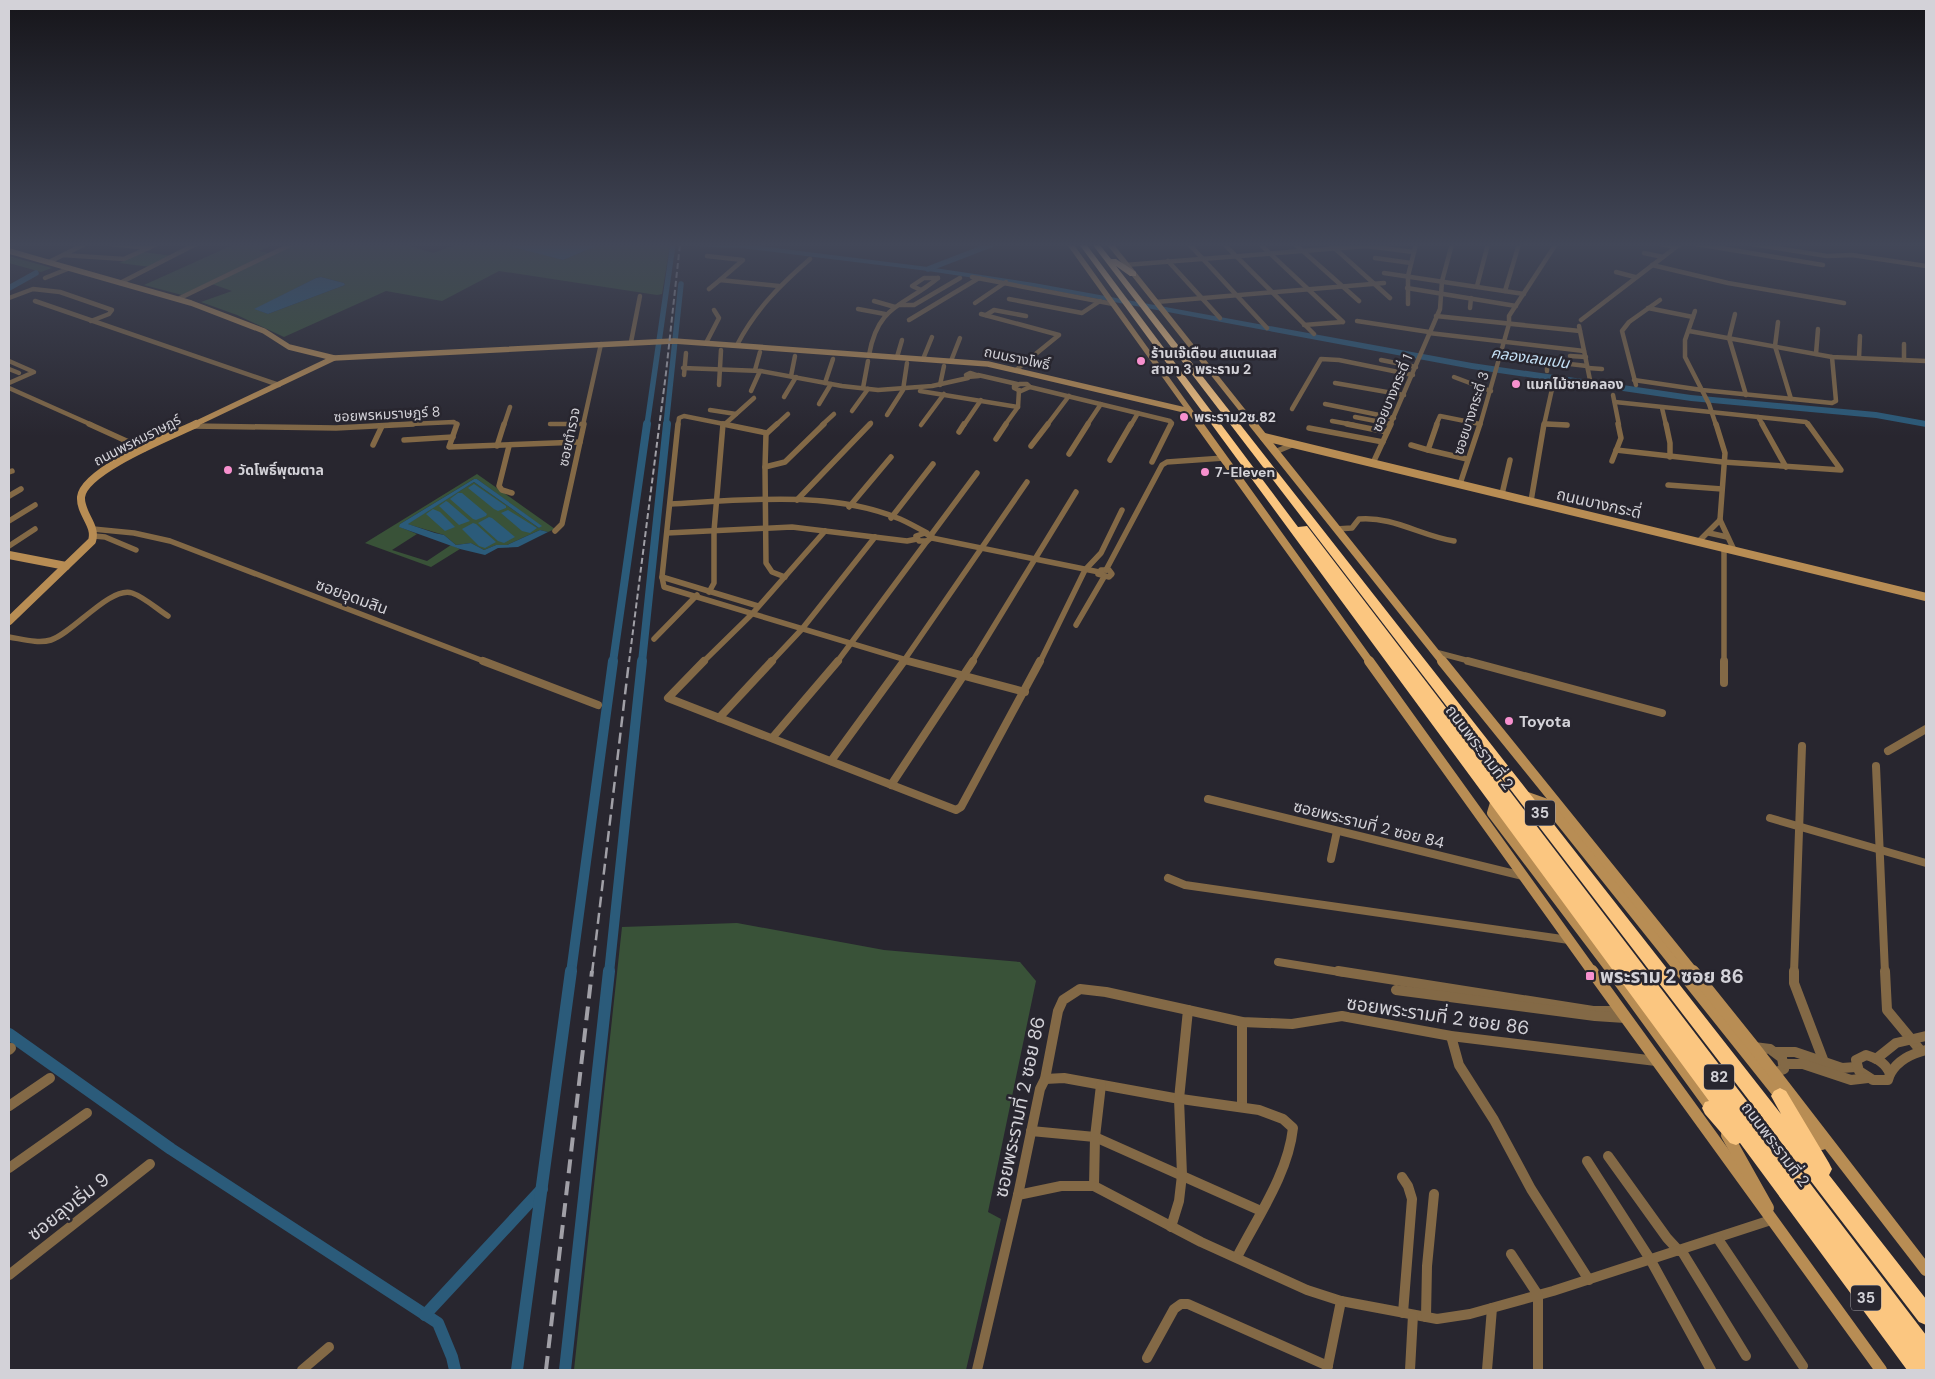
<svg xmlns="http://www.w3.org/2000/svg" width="1935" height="1379" viewBox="0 0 1935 1379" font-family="'DM Sans','Noto Sans Thai',sans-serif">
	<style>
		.green { fill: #395238; fill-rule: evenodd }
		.forest { fill: #395d38 }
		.water { fill: #2b5b7a }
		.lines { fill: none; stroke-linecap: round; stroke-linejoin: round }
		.canal-far3 { stroke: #2b5b7a; stroke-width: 5.5 }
		.canal-far2 { stroke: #2b5b7a; stroke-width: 8 }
		.canal-far1 { stroke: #2b5b7a; stroke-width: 10 }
		.canal { stroke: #2b5b7a; stroke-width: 12 }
		.river { fill: #2b5b7a; fill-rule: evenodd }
		.street-far3 { stroke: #836946; stroke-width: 4.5 }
		.street-far2 { stroke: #836946; stroke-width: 5.5 }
		.street-far1 { stroke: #836946; stroke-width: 8 }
		.street { stroke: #836946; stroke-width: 10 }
		.secondary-far3 { stroke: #b88d54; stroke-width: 5.5 }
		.secondary-far2 { stroke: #b88d54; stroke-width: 8 }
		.secondary-far1 { stroke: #b88d54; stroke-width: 10 }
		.secondary { stroke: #b88d54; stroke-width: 12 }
		.highway { fill: #fbc680; fill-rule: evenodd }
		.rail-far2 { stroke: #a1a0a7; stroke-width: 2; stroke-dasharray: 6 3; stroke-linecap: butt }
		.rail-far1 { stroke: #a1a0a7; stroke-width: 2.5; stroke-dasharray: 11 5.5; stroke-linecap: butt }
		.rail { stroke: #a1a0a7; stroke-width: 4; stroke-dasharray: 14 8; stroke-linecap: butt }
		.poi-dot { fill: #f790ce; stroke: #28262f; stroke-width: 2 }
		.labels { text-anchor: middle; stroke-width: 5; stroke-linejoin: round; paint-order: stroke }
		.far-poi-label { font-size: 14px; font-weight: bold; fill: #d3d2d8; stroke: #28262f; text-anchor: start }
		.far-street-label { font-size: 14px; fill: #d3d2d8; stroke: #28262f }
		.far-water-label { font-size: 15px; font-style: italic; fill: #c5e1f6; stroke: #28262f }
		.shield { fill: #28262f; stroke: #a09ea5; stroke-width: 1 }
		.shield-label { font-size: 15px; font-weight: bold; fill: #d3d2d8 }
		.street-label { font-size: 16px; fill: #d3d2d8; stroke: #28262f }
		.poi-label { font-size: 16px; font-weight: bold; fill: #d3d2d8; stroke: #28262f; text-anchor: start }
		.near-poi-label { font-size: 19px; font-weight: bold; fill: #d3d2d8; stroke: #28262f; text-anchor: start }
		.near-street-label { font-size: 19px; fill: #d3d2d8; stroke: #28262f }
	</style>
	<rect width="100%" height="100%" fill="#28262f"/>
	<g class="green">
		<path d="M235,244H275L259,251L269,253L182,295L144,285Z"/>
		<path d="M296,244H404L433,253L458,244H513L510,245L563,260L601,244L670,245L662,294L657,295L499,271L442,301L386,291L284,337L237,315L201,302L232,291L212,284ZM321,277L344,283L345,285L268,314L255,309L316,278Z"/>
		<path d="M9,256L52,268L41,272L9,263Z"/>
		<path d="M477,474L555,529L548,532L540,530L507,545H496L484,550L471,543L456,545L444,535L407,524L474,482L539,528L541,526L477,479H474L400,524V527L417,534L392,550L427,561L451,545L460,549L431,567L365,543Z"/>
		<path d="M737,923L884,950L1020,962L1036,981L988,1212L1001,1219L966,1370H574L622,927Z"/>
	</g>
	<path class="forest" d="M143,252L172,256L151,267L119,263Z"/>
	<g class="water">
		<path d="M513,244H601L563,260L509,246Z"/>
		<path d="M321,277L344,283L345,285L268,314L254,309L316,278Z"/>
		<path d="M474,479H477L542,526L539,528L474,482L408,524L435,533L444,535L456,545L471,543L484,550L496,545H507L540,530L548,532L518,547L498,548L485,555L460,549L399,527L400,524Z"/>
		<path d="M474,484L506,506V508L498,511L494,509L468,488Z"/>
		<path d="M458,493H462L487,514L486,516L476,520L473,519L450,499Z"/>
		<path d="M446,501L448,502L470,521L459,525L439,506Z"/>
		<path d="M433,509L440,512L455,527L445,531L426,514Z"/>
		<path d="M508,510L537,528L530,533L522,531L501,513Z"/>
		<path d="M489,517L492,518L515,537L504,543L498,541L478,523Z"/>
		<path d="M473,523L476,524L496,542L485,548L479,546L462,529Z"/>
	</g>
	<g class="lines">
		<g class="canal-far3">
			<path d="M928,269L993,244"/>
			<path d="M9,288L36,273"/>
			<path d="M647,425L673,244"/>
			<path d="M666,425L681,284"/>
		</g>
		<g class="canal-far2">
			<path d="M613,662L647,424"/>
			<path d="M642,662L667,424"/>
		</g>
		<g class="canal-far1">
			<path d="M571,973L613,661"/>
			<path d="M609,973L642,661"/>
		</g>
		<g class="canal">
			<path d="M9,1034L171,1149L438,1323L452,1357L455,1370"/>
			<path d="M425,1315L542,1189"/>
			<path d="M517,1370L571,971"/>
			<path d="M565,1370L609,971"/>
		</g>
		<path class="river" d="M683,244H744L928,267L1034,283L1472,363L1691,395L1876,412L1926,421V427L1876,418L1691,401L1472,369L1034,287L928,271L741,248L687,246Z"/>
		<g class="street-far3">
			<path d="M110,244L149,248"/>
			<path d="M1189,244L1267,328"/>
			<path d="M1224,244L1314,334"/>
			<path d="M1260,244L1343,322"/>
			<path d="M1295,244L1359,301"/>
			<path d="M1330,244L1390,298"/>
			<path d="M1661,244L1675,247"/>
			<path d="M1696,244L1823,265"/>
			<path d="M1752,244L1827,256L1852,255L1926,266"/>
			<path d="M1644,253L1663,257"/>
			<path d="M63,255L124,259L157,244"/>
			<path d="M707,256L743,260L720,280"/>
			<path d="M1375,258L1411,263"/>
			<path d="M1168,261L1220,318"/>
			<path d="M49,262L85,244"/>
			<path d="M1125,265L1366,246L1414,252"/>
			<path d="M1652,265L1728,283L1844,303"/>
			<path d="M1616,272L1635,277"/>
			<path d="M1384,273L1524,294"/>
			<path d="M972,277L1113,304"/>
			<path d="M45,278L70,268"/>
			<path d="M120,283L196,244"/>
			<path d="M1477,286L1488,244"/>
			<path d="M1407,288L1516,306"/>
			<path d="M709,289L720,280L779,286"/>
			<path d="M921,290L912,286L924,278H938"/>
			<path d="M1505,291L1519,244"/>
			<path d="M9,298L33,289L60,292L112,310L109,314L91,321"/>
			<path d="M178,299L292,244"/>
			<path d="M1009,299L1082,313L1100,301"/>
			<path d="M35,301L279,385"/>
			<path d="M874,301L895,307"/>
			<path d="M1156,302L1384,283"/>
			<path d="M975,303L1006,282"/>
			<path d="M1408,304V276L1416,244"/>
			<path d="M899,305H914L960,278"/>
			<path d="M1470,308L1471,298"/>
			<path d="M1648,308L1693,317"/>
			<path d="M858,309L885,314"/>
			<path d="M1695,311L1685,340V357L1709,404L1716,425"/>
			<path d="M981,314L1059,335L1016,370"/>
			<path d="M1735,314L1729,338L1746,395"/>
			<path d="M986,315L994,310L1026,316"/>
			<path d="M1436,316L1580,331"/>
			<path d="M909,320L979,278"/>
			<path d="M1581,320L1680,244"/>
			<path d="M1357,321L1429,332"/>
			<path d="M1778,322L1775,346L1791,399"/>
			<path d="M1304,325L1342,322"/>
			<path d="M1579,326L1590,380"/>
			<path d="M1689,331L1832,357L1926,361"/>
			<path d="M1429,333L1584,351"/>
			<path d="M631,342L640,296"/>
			<path d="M706,343L719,318L714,310"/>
			<path d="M1904,344V360"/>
			<path d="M737,345C755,310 780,285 810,259"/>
			<path d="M1816,354L1818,329"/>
			<path d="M869,355C878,304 903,307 938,278"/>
			<path d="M1501,356L1587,366"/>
			<path d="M1570,356L1586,357"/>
			<path d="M897,357L902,340"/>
			<path d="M1859,358L1860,336"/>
			<path d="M923,359L932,337"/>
			<path d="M1381,360L1416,367"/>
			<path d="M9,361L34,372L9,383"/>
			<path d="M951,361L960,338"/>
			<path d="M1547,361V371"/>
			<path d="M683,368L761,371L842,386L878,390L932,386L968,378"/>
			<path d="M1588,368L1602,369"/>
			<path d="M9,369L19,373"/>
			<path d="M755,370L760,352"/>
			<path d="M970,373L979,376L967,377L966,375Z"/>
			<path d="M684,375L686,353"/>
			<path d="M978,375L1017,384"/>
			<path d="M791,376L795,356"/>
			<path d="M1454,377L1491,391"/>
			<path d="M1634,380L1702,390L1832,403L1836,401L1832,357"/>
			<path d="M825,383L833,359"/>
			<path d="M1335,383L1404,395"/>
			<path d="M1020,384H1027L1030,387L1021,391L1014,388V386Z"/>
			<path d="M719,385L721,350"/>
			<path d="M940,385L944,366"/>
			<path d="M1636,385L1622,331L1629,322L1660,300"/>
			<path d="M1030,387L1170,421L1172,423L1171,425"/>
			<path d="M9,388L92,425"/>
			<path d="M863,388L868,361"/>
			<path d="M751,391L760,371"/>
			<path d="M920,391L1018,407"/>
			<path d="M1613,395L1619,425"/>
			<path d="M784,397L796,377"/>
			<path d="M1615,402L1806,422L1808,425"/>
			<path d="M819,404L831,384"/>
			<path d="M1325,404L1394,418"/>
			<path d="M1662,408L1666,425"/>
			<path d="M1292,409L1321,359L1339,360L1413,375"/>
			<path d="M710,410L736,414"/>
			<path d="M852,411L868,389"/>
			<path d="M887,415L903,390L907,363"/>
			<path d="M1355,417L1391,424"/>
			<path d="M1758,417L1763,425"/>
			<path d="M1332,421L1354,425"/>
			<path d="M550,424H583"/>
			<path d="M725,424L754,398"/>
			<path d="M1546,424L1567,425"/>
			<path d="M389,425L454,422L457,425"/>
			<path d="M504,425L510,407"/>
			<path d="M583,425L601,344"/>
			<path d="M678,425L679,418L684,416L729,425"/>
			<path d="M776,425L788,414"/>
			<path d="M822,425L834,414"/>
			<path d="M869,425L871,423"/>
			<path d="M921,425L944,394"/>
			<path d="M964,425L981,400"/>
			<path d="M1005,425L1018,407L1019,390"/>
			<path d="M1047,425L1069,396"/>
			<path d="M1087,425L1101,404"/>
			<path d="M1131,425L1138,413"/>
			<path d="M1390,425L1440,309L1442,281L1452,244"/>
			<path d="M1436,425L1440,416L1480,424"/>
			<path d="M1480,425L1509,324V316L1556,244"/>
			<path d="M1544,425L1554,380"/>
		</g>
		<g class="street-far2">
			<path d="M89,424L144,449"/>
			<path d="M457,424L449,447L580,442"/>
			<path d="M678,424L662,577L664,587L913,662"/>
			<path d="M723,424L767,433"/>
			<path d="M1347,424L1387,432"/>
			<path d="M1437,424L1428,450L1467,459"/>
			<path d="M1547,424L1567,425"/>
			<path d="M1666,424L1670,443V457"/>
			<path d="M1716,424L1725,453L1720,520"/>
			<path d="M1762,424L1786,467"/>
			<path d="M192,426L336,428L413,424"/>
			<path d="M1309,428L1383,442"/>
			<path d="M959,432L964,424"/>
			<path d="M996,439L1006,424"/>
			<path d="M404,440L453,437"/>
			<path d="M373,445L382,426"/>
			<path d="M1411,445L1428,450"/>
			<path d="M497,446L504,424"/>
			<path d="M509,446L499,486L502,490L512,493"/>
			<path d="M1031,446L1048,424"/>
			<path d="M1616,450L1723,462L1841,470L1808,424"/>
			<path d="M1275,452L1294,444"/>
			<path d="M1069,454L1088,424"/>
			<path d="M1110,460L1131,424"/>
			<path d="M1612,461L1621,438L1618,424"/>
			<path d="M1152,462L1171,424"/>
			<path d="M1373,463L1391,424"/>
			<path d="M765,467L766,434L777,424"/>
			<path d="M9,472L12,471"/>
			<path d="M1460,484L1480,424"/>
			<path d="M1668,485L1722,489"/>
			<path d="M1502,494L1510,460"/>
			<path d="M9,496L21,489"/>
			<path d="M797,500L870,424"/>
			<path d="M1531,501L1544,424"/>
			<path d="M670,504C743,500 831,490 900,519C909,523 918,528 927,533"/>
			<path d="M849,507L891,457"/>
			<path d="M891,518L933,464"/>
			<path d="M1720,520L1734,550"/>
			<path d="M9,521L35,505"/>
			<path d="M93,529L134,533L170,541L486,662"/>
			<path d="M1336,529L1352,528L1359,519C1393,516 1421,536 1454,541"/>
			<path d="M555,531L562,524L584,424"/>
			<path d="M667,533L792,527L907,541L917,539"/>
			<path d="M925,533L932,537L927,541H919L916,536Z"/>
			<path d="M1709,533L1727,537"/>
			<path d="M931,535L977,473"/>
			<path d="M94,536L105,537L136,550"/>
			<path d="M932,538L1099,572"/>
			<path d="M1699,541L1720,520"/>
			<path d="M9,546L35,529"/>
			<path d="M1724,547V662"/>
			<path d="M1101,570H1109L1112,574L1109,577L1098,574Z"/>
			<path d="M1106,570L1162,465L1167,462L1224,458"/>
			<path d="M662,577L758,606"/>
			<path d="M785,577L772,572L766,563L765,467L785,462L824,424"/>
			<path d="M709,592L714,583V531L723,424"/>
			<path d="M1076,625L1104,577"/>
			<path d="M9,637C22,639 38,644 51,640C73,633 110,586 132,593C144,597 157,609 168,616"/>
			<path d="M654,639L697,595"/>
			<path d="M1435,652L1473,662"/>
			<path d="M703,662L752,614L825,531"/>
			<path d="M771,662L802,629L875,537"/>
			<path d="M837,662L927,541"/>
			<path d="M903,662L1027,482"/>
			<path d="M972,662L1076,492"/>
			<path d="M1040,662L1085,570L1101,553L1122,510"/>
		</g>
		<g class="street-far1">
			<path d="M483,661L598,705"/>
			<path d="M704,661L668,698L956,810L961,807L1040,661"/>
			<path d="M908,661L1025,692"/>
			<path d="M1468,661L1662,713"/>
			<path d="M1724,661V683"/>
			<path d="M719,718L772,661"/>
			<path d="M773,737L838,661"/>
			<path d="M1888,751L1926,729"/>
			<path d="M831,761L904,661"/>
			<path d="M1876,766L1885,973"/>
			<path d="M891,785L973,661"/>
			<path d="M1208,799L1523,876"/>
			<path d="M1770,818L1926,863"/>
			<path d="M1331,859L1337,831"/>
			<path d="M1168,878L1185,885L1569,940"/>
			<path d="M1278,962L1346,973"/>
			<path d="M1794,973L1802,746"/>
		</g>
		<g class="street">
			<path d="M1338,971L1593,1011H1621"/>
			<path d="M1794,971V983L1824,1062"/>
			<path d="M1885,971L1887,1010L1921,1051"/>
			<path d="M1396,990L1595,1016L1625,1018"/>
			<path d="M1242,1022V1107"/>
			<path d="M1451,1036L1459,1065L1494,1120L1531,1189L1589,1280"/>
			<path d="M1754,1047L1770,1049L1782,1058L1784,1069L1774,1073"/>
			<path d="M9,1050L11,1048"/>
			<path d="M1776,1052H1795L1842,1068L1856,1067"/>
			<path d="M1866,1055C1877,1058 1886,1063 1890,1074L1888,1080H1873L1859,1071L1856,1060Z"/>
			<path d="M1876,1059L1896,1043L1926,1036"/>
			<path d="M1785,1064H1803L1851,1080L1868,1078"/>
			<path d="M1890,1074C1898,1060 1911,1054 1926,1050"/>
			<path d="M1045,1079L1064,1078L1174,1098L1259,1110L1283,1119L1293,1128C1288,1174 1258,1216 1237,1257"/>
			<path d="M9,1106L50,1078"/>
			<path d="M1031,1131L1095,1137L1261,1211"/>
			<path d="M1608,1156L1667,1238L1679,1251"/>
			<path d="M1587,1161L1650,1259L1711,1370"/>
			<path d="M9,1168L87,1113"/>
			<path d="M1402,1177L1408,1186L1412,1199L1403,1313"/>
			<path d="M1094,1186L1095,1137L1101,1085"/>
			<path d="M1018,1195L1061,1186H1094L1201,1242L1307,1290L1341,1301L1437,1319L1470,1314L1553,1291L1771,1220"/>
			<path d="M1171,1227L1179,1201L1182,1175L1179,1099L1188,1010"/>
			<path d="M1718,1239L1803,1366"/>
			<path d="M1681,1250L1746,1356"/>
			<path d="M1511,1254L1538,1295V1370"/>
			<path d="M9,1275L150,1164"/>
			<path d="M1426,1317L1427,1266L1434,1194"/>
			<path d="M1147,1358L1174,1309L1181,1304H1188L1328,1366"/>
			<path d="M302,1370L329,1347"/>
			<path d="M977,1370L1018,1195L1040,1089L1045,1079L1058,1011L1063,1000L1080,989L1106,992L1242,1022L1292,1024L1342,1016L1451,1036L1656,1061"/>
			<path d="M1327,1370L1341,1301"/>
			<path d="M1410,1370L1413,1315"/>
			<path d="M1487,1370L1492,1308"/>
		</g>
		<g class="secondary-far3">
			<path d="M1070,244L1200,425"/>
			<path d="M1110,244L1254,425"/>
			<path d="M9,251L191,303L264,331L289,347L334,358L674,341L988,364L1189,411"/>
			<path d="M193,425L334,358"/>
		</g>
		<g class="secondary-far2">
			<path d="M1199,424L1370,662"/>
			<path d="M1253,424L1443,662"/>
			<path d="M1264,437L1926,597"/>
			<path d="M9,555L66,566"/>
			<path d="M9,621L92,541C97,525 80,514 81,497C84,470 171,436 196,424"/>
		</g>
		<g class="secondary-far1">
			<path d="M1369,661L1593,973"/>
			<path d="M1442,661L1694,973"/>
			<path d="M1522,795L1547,804L1682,973"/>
			<path d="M1500,799L1495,803L1492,813L1613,973"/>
		</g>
		<g class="secondary">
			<path d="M1592,971L1881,1370"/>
			<path d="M1612,971L1713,1110"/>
			<path d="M1681,971L1783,1099"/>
			<path d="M1693,971L1754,1047L1926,1270"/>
			<path d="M1801,1120L1822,1144"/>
			<path d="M1727,1135L1768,1208"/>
		</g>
		<g class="highway">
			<path d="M1079,244H1086L1298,527L1307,526L1926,1335V1370H1907L1740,1143L1736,1145L1730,1143L1705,1114L1702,1108L1705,1102L1709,1101Z"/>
			<path d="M1092,244H1099L1111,259H1116L1136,272V276H1130L1116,266L1781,1114L1771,1096L1774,1091L1780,1088L1786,1091L1829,1163L1832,1169L1829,1175L1926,1299V1325L1919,1322Z"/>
		</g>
		<path class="rail-far2" d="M629,662L666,373L680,244"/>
		<path class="rail-far1" d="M592,973L629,661"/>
		<path class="rail" d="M546,1370L592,971"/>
	</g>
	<linearGradient id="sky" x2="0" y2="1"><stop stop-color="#16151a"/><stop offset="0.56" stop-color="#424758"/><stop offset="1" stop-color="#424758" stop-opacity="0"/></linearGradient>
	<rect width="1935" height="437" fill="url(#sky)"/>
	<g class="poi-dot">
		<circle cx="1141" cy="361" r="5"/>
		<circle cx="1516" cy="384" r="5"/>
		<circle cx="1184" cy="417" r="5"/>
		<circle cx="228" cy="470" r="5"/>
		<circle cx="1205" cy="472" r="5"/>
		<circle cx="1509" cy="721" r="5"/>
		<rect x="1585" y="971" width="10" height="10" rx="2.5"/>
	</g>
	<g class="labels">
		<g class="far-poi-label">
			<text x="1151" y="358">ร้านเจ๊เดือน สแตนเลส<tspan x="1151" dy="16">สาขา 3 พระราม 2</tspan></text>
			<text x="1526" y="389">แมกไม้ชายคลอง</text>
			<text x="1194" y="422">พระราม2ซ.82</text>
			<text x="238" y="475">วัดโพธิ์พุฒตาล</text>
			<text x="1215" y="477">7-Eleven</text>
		</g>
		<g class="far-street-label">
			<text transform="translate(1017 358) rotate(12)" y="5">ถนนรางโพธิ์</text>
			<text transform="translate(1392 393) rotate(-67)" y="5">ซอยบางกระดี่ 1</text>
			<text transform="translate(1471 413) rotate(-72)" y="5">ซอยบางกระดี่ 3</text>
			<text transform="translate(387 414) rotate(-3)" y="5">ซอยพรหมราษฎร์ 8</text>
			<text transform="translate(569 437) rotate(-78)" y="5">ซอยตำรวจ</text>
			<text transform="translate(137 440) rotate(-27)" y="5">ถนนพรหมราษฎร์</text>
		</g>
		<g class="far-water-label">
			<text transform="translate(1530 358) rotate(8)" y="5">คลองเลนเปน</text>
		</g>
		<g class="shield">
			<rect x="1525" y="800.5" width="30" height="25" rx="4"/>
			<rect x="1704" y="1064.5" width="30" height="25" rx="4"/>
			<rect x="1851" y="1285.5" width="30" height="25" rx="4"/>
		</g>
		<g class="shield-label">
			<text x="1540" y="818">35</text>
			<text x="1719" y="1082">82</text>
			<text x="1866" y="1303">35</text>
		</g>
		<g class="street-label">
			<text transform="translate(1599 503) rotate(13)" y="6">ถนนบางกระดี่</text>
			<text transform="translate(352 596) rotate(20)" y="6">ซอยอุดมสิน</text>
			<text transform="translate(1480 747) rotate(53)" y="6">ถนนพระรามที่ 2</text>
			<text transform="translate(1369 824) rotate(14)" y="6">ซอยพระรามที่ 2 ซอย 84</text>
			<text transform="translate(1776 1144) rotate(53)" y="6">ถนนพระรามที่ 2</text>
		</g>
		<g class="poi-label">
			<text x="1519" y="727">Toyota</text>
		</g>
		<g class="near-poi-label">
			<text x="1600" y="983">พระราม 2 ซอย 86</text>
		</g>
		<g class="near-street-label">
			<text transform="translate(1438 1015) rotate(8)" y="7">ซอยพระรามที่ 2 ซอย 86</text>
			<text transform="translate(1019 1107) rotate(-78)" y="7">ซอยพระรามที่ 2 ซอย 86</text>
			<text transform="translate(68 1206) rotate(-38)" y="7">ซอยลุงเริ่ม 9</text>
		</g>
	</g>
	<rect width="1935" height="1379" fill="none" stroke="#d3d2d8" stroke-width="20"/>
</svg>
